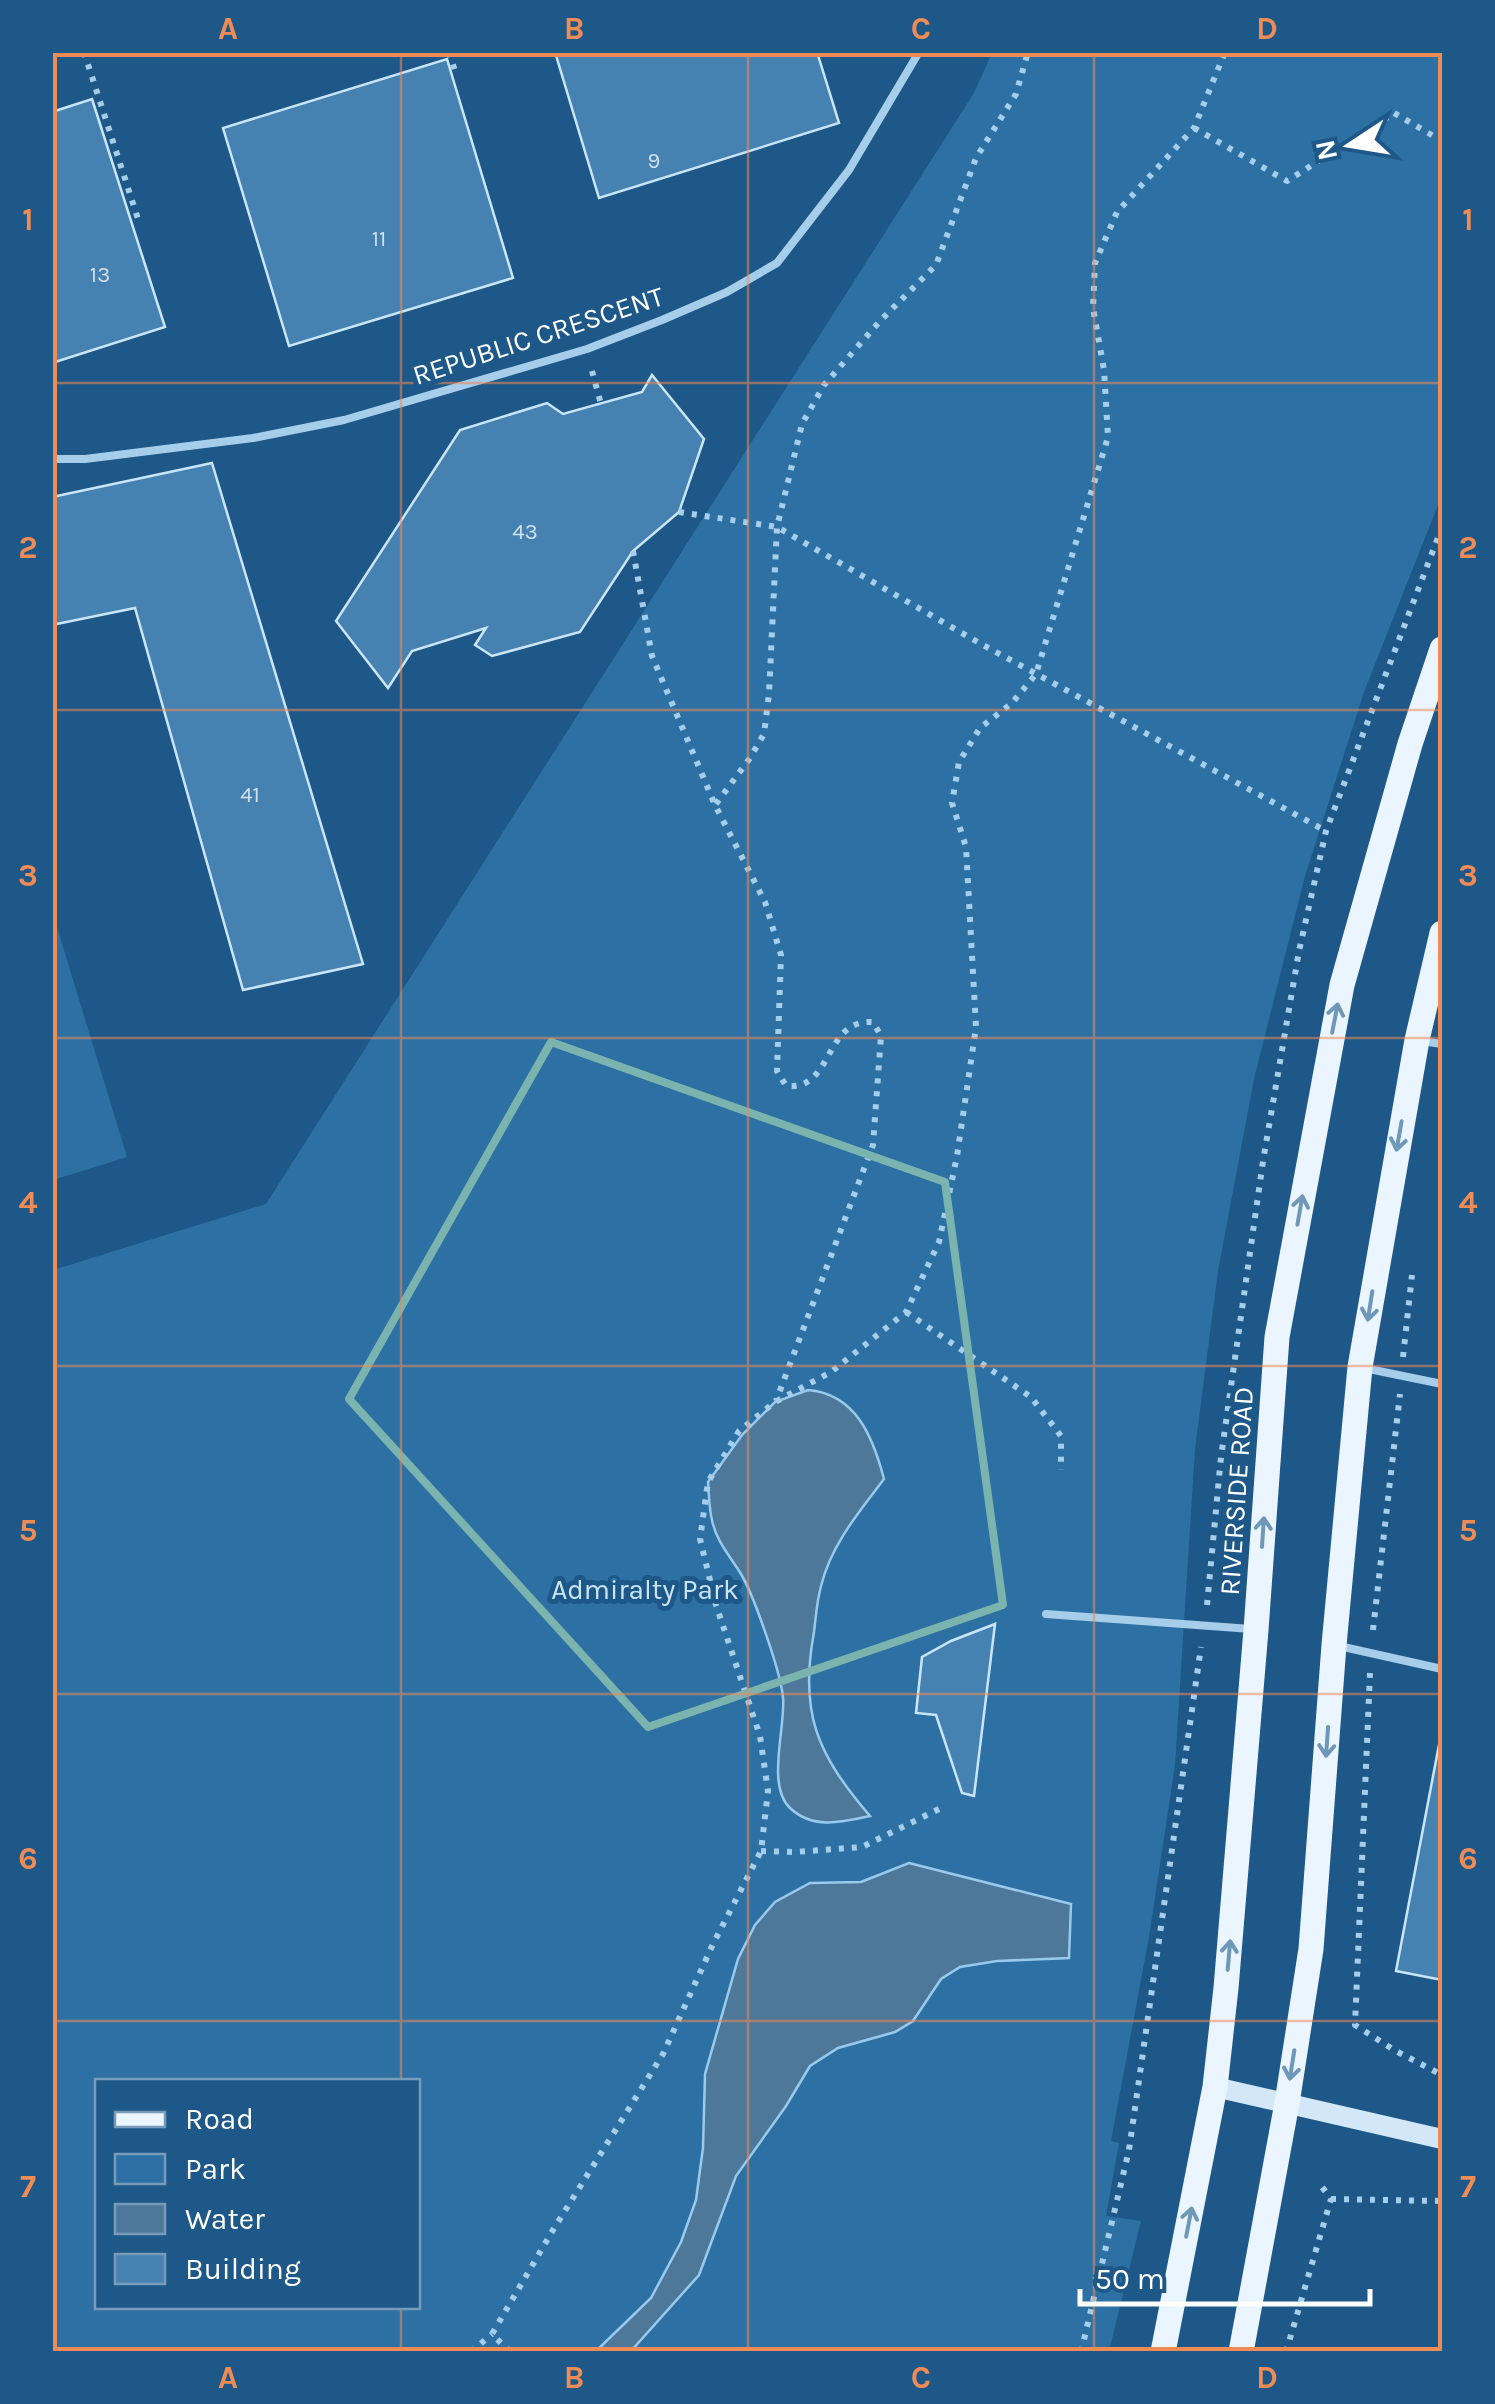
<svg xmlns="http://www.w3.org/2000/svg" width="1495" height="2404" viewBox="0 0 1495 2404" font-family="Karla,sans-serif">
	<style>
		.green { fill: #2d71a4; fill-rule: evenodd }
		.water { fill: #4d789a; stroke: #99caed; stroke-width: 2.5 }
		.building { fill: #4582b1; stroke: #cbe5f8; stroke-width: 2.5 }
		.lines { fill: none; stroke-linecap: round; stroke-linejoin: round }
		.path { stroke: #a6ceeb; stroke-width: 6; stroke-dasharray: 5 8; stroke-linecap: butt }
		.lane { stroke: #a6ceeb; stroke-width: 8 }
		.secondary { stroke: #d2e7f8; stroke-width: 20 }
		.primary { stroke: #ebf5ff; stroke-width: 25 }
		.oneway { stroke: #6f97b8 }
		.marked { fill: none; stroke: #7bb4af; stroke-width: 8; stroke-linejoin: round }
		.grid { fill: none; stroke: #ef8b55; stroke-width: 2.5; stroke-opacity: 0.55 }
		.labels { text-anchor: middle; stroke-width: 10; stroke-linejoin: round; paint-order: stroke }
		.number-label { font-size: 22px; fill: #d0e0ec }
		.street-label { font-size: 28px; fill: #fff; stroke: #1d5888 }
		.park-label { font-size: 28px; fill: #cbe5f8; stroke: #1d5888 }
		.neatline { fill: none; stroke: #ef8b55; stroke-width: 4 }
		.grid-label { font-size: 32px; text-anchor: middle; font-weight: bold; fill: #ef8b55 }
	</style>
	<rect width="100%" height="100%" fill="#1d5888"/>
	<g class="green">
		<path d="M992,53H1442V495L1364,692L1305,876L1254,1079L1218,1271L1195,1449L1175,1765L1149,1937L1111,2141L1119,2143L1106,2216L1141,2221L1109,2351L53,2352V1270L266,1204L974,93ZM98,2082H418V2306H98Z"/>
		<path d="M53,914L127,1157L53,1180H52Z"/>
	</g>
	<g class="water">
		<path d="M808,1390C856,1394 873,1437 884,1479C859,1512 831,1545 821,1586C817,1600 816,1616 814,1632C799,1713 817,1754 870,1816C843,1822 813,1830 790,1808C766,1786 786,1726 783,1697C780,1670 754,1596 741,1574C730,1556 716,1541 712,1520C709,1508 709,1494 708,1482L742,1435L775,1402Z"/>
		<path d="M909,1863L1071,1904L1069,1958L997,1961L960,1967L941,1979L913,2021L895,2032L838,2048L810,2066L786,2106L736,2176L699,2275L631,2351H596L651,2298L681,2242L696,2200L703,2148L705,2074L738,1959L755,1925L775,1902L810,1883L861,1882Z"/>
	</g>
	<g class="building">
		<path d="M555,52H817L839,123L599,198Z"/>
		<path d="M447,59L513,278L289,346L223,128Z"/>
		<path d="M92,99L165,327L52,363V112Z"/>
		<path d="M652,375L704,439L679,512L633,551L580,632L492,656L475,645L486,628L412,651L388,688L336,621L460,430L547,403L563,414L642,392Z"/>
		<path d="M212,463L363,964L243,990L135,608L52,625V497Z"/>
		<path d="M995,1624L974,1796L962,1793L936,1715L916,1713L922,1657L951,1641Z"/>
		<path d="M1442,1729V1980L1396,1971Z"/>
	</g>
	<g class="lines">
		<g class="path">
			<path d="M84,52L138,219"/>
			<path d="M449,52L455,71L451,73"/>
			<path d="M1194,128L1287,181L1394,113L1442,141"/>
			<path d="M592,371L601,404"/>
			<path d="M679,512L777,527L983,645L1326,831"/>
			<path d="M633,551L652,656L715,805L765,902L781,955L777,1071L786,1086C834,1091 823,1019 873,1022L881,1036L873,1145L776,1401"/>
			<path d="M716,804L750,758L764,734L769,694L777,527L802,424L824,385L881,320L936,265L976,158L1016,94L1028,52"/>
			<path d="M906,1312L1031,1397L1061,1436V1470"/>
			<path d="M1403,1357L1412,1275"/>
			<path d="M1207,1605L1221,1457L1263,1161L1299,951L1326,831L1442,527"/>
			<path d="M1373,1630L1400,1394"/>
			<path d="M1370,1673L1355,2025L1394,2050L1442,2075"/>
			<path d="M761,1851L795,1852L862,1847L945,1806"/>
			<path d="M1331,2199L1442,2201"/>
			<path d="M471,2352L492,2334"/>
			<path d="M510,2352L492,2334L553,2230L663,2054L713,1944L761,1851L768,1791L760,1736L716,1605L700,1539L708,1482L739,1431L775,1402L831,1372L906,1312L939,1242L957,1156L976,1027L966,847L952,803L959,762L980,728L1012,703L1036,674L1108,437L1104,370L1093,308L1095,263L1117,212L1194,128L1225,52"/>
			<path d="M1081,2352L1129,2150L1201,1647"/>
			<path d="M1286,2352L1331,2199L1322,2187"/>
		</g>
		<g class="lane">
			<path d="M52,459H85L253,438L344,420L587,349L662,320L727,292L777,263L849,170L919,52"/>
			<path d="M1421,1041L1442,1044"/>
			<path d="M1364,1368L1442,1384"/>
			<path d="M1046,1614L1251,1629"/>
			<path d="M1339,1646L1442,1669"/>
		</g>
		<path class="secondary" d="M1215,2087L1442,2139"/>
		<g class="primary">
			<path d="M1163,2352L1215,2087L1226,1988L1256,1630L1277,1337L1342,985L1410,744L1442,649"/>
			<path d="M1241,2352L1287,2103L1311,1949L1334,1645L1360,1367L1417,1040L1442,933"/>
		</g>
	</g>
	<defs><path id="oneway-shaft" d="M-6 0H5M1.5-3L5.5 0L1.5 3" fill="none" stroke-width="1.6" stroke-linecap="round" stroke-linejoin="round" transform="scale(2.5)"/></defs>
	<g class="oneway">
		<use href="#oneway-shaft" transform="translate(1335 1018) rotate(-79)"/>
		<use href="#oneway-shaft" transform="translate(1399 1136) rotate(100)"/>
		<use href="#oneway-shaft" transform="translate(1300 1210) rotate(-80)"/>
		<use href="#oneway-shaft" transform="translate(1370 1306) rotate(99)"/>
		<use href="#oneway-shaft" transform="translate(1263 1532) rotate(-86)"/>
		<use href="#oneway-shaft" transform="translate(1327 1742) rotate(94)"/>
		<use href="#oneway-shaft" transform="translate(1229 1955) rotate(-85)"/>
		<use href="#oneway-shaft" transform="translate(1292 2065) rotate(99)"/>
		<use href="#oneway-shaft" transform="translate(1189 2222) rotate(-79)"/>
	</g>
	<path class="marked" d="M551,1042L945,1182L1003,1605L648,1727L349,1399Z"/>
	<path class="grid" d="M401,52V2082M748,52V2352M1094,52V2352M52,383H1442M52,710H1442M52,1038H1442M52,1366H1442M52,1694H1442M52,2021H1442M401,2306V2352"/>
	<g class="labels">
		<g class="number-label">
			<text x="654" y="168">9</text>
			<text x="379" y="246">11</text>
			<text x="100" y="282">13</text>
			<text x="525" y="539">43</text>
			<text x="250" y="802">41</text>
		</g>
		<g class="street-label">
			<text transform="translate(538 335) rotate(-18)" y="10">REPUBLIC CRESCENT</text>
			<text transform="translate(1236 1491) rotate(-86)" y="10">RIVERSIDE ROAD</text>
		</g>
		<g class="park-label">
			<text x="645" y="1599">Admiralty Park</text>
		</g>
	</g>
	<rect width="1495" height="2404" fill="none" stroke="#1d5888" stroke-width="110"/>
	<rect x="95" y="2079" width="325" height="230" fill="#1d5888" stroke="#779bb8" stroke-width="2.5"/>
	<rect x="115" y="2112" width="50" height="15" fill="#ebf5ff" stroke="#779bb8" stroke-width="2.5"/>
	<text x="185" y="2129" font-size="30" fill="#ffffff">Road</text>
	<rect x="115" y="2154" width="50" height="30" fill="#2d71a4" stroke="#779bb8" stroke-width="2.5"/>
	<text x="185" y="2179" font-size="30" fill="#ffffff">Park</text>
	<rect x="115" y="2204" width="50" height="30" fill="#4d789a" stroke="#779bb8" stroke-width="2.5"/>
	<text x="185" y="2229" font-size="30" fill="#ffffff">Water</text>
	<rect x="115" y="2254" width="50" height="30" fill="#4582b1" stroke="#779bb8" stroke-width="2.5"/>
	<text x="185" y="2279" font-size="30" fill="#ffffff">Building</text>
	<g transform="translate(1350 145) rotate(258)" stroke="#1d5888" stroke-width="8" paint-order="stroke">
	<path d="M0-8L18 38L0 25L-18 38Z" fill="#ffffff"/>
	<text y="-15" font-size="28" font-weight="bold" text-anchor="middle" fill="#ffffff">N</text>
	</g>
	<path d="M1080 2289v15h290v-15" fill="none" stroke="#ffffff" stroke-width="5"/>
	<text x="1095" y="2289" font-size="30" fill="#ffffff" stroke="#1d5888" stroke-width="8" paint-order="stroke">50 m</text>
	<rect x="55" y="55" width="1385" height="2294" class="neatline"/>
	<g class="grid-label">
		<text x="228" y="39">A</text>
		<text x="574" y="39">B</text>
		<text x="921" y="39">C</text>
		<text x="1267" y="39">D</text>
		<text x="28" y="230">1</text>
		<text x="1468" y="230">1</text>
		<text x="28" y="558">2</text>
		<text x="1468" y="558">2</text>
		<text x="28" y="886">3</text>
		<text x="1468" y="886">3</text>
		<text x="28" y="1213">4</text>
		<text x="1468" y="1213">4</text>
		<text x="28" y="1541">5</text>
		<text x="1468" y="1541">5</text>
		<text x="28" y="1869">6</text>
		<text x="1468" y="1869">6</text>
		<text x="28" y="2197">7</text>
		<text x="1468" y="2197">7</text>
		<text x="228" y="2388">A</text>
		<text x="574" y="2388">B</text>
		<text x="921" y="2388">C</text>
		<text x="1267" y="2388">D</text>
	</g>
</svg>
